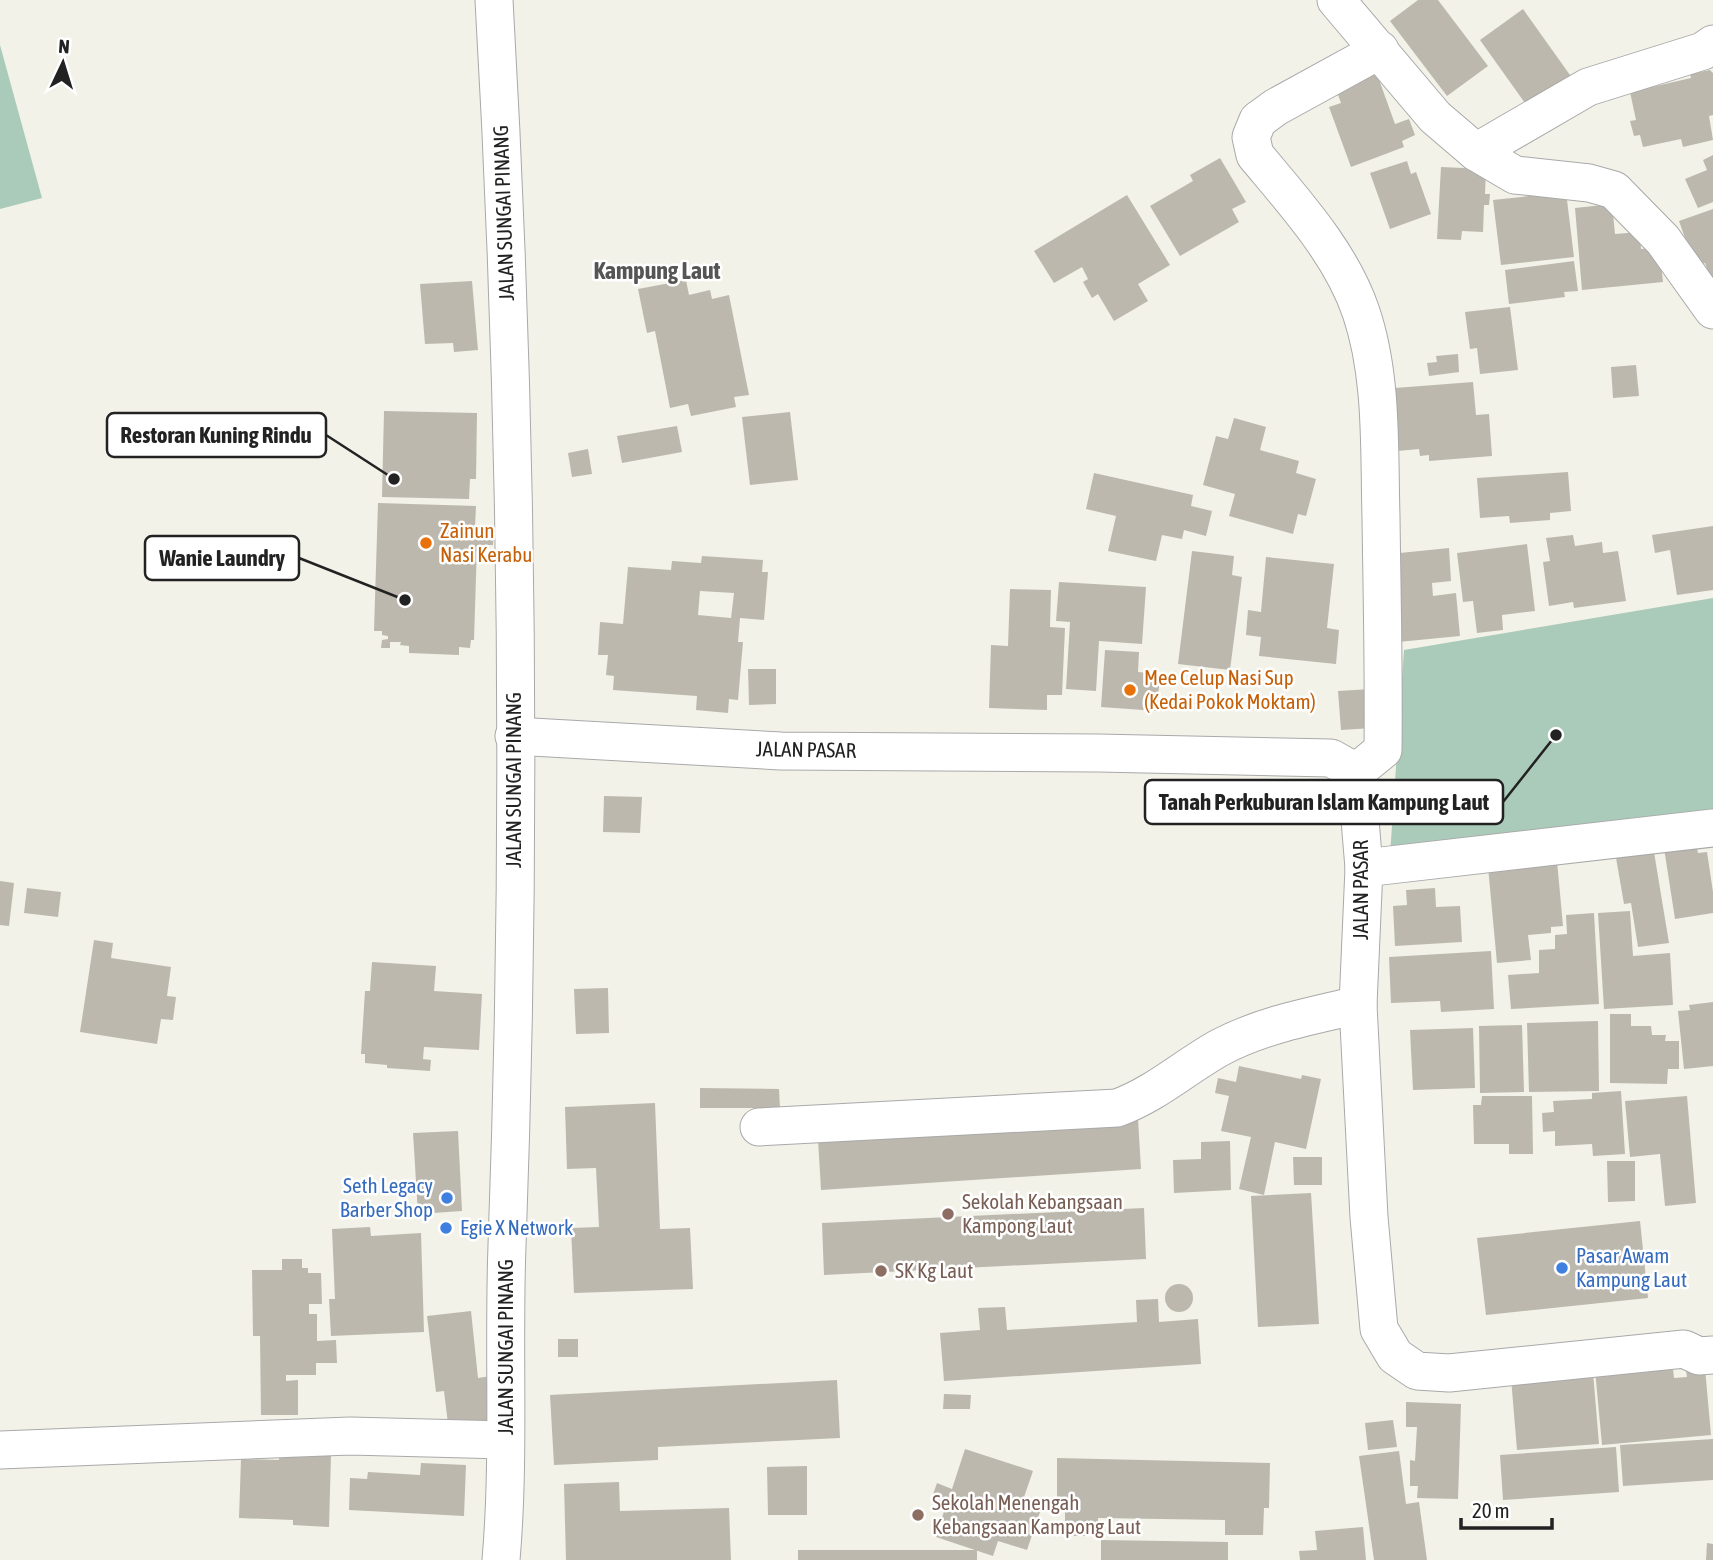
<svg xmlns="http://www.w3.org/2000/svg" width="1713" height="1560" viewBox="0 0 1713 1560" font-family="'Asap Condensed',sans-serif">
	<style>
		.cemetery { fill: #aacbb9 }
		.building { fill: #bcb8ae; fill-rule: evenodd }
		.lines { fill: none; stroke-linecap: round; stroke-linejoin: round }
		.minor-casing { stroke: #a9a9a9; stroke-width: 39 }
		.minor { stroke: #fff; stroke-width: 37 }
		.food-dot { fill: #e8710a; stroke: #fff; stroke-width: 2.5 }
		.shop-dot { fill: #3f7fe0; stroke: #fff; stroke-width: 2.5 }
		.education-dot { fill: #8d6e63; stroke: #fff; stroke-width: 2.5 }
		.labels { text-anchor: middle; stroke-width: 5; stroke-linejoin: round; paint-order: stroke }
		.street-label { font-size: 21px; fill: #222; stroke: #fff }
		.food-label { font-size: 21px; fill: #c56008; stroke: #fff; text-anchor: start }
		.shop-label { font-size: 21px; fill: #366cbe; stroke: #fff; text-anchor: start }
		.education-label { font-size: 21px; fill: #785e54; stroke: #fff; text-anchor: start }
		.quarter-label { font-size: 24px; font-weight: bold; fill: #555; stroke: #fff }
		.leader { fill: none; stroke: #222; stroke-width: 2.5 }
		.callout-dot { fill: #222; stroke: #fff; stroke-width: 2.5 }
		.callout { fill: #fff; stroke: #222; stroke-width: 2.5 }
		.callout-label { font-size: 23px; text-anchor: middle; font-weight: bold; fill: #222 }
	</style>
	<rect width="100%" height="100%" fill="#f2f2e9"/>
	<g class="cemetery">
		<path d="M0,45L42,198L0,209Z"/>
		<path d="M1713,598V821L1390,855L1404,650Z"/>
	</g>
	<g class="building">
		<path d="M1418,0H1438L1488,66L1447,96L1390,21Z"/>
		<path d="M1523,9L1575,82L1532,113L1480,40Z"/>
		<path d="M1710,70L1713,73V115L1709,116L1713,140L1683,147L1681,139L1643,147L1640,135L1634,136L1630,121L1636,120L1630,92L1691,78L1690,74Z"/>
		<path d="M1377,74L1395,124L1409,119L1415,135L1402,141L1404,147L1351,167L1329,107L1341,103L1336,89Z"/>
		<path d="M1713,155V202L1698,208L1685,179L1707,170L1703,160Z"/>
		<path d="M1220,158L1246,202L1232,209L1239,222L1180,256L1150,206L1193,181L1190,175Z"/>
		<path d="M1407,161L1411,174L1416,172L1431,214L1390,229L1370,173Z"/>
		<path d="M1441,167L1486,169L1485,194H1490L1489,205H1484L1483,232L1462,231L1461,240L1437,239Z"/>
		<path d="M1566,192L1574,257L1501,265L1493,200Z"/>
		<path d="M1127,195L1170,265L1138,284L1148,301L1114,321L1098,294L1092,298L1083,282L1088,279L1082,267L1054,283L1034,251Z"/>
		<path d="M1612,204L1615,234L1640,232L1641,249L1659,247L1663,282L1582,290L1575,208Z"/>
		<path d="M1713,209V286L1705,263L1695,266L1679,221Z"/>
		<path d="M1574,261L1578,291L1564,292L1565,297L1509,304L1505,270Z"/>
		<path d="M686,280L689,295L710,290L712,299L729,295L749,395L734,397L736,407L691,416L688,404L670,408L655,331L647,333L638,289Z"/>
		<path d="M472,281L478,350L454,352L453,343L425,344L420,284Z"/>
		<path d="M1510,307L1518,370L1480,374L1477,348L1470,349L1465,312Z"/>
		<path d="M1458,354L1459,372L1429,376L1427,363L1437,362L1436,356Z"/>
		<path d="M1636,365L1639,396L1613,398L1611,367Z"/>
		<path d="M1473,382L1476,415L1489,414L1492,456L1429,461V455L1420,456L1419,449L1387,452L1382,389Z"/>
		<path d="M384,411L477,413L476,479H470L469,499L382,497Z"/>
		<path d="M790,412L798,480L750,485L742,417Z"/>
		<path d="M1234,418L1266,427L1260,450L1299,461L1296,473L1316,479L1306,516L1298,514L1293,534L1229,516L1235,494L1203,485L1216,436L1228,439Z"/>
		<path d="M677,426L682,452L622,463L617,436Z"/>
		<path d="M588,449L592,474L572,477L568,453Z"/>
		<path d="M1568,472L1571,511L1550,513V520L1510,523L1509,516L1480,518L1477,478Z"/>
		<path d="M1094,473L1193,495L1191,506L1212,511L1206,536L1184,530L1182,539L1162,535L1156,561L1108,551L1116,516L1086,509Z"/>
		<path d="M378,503L476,506L475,527L494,528L493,545H477L474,640H471L470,648L459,647V655L409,653V646L400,645L401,642H390V648H381L382,640L388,639V636L382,635V631H374Z"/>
		<path d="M1713,526V590L1677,595L1670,550L1655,553L1652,535Z"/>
		<path d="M1573,535L1575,546L1602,542L1603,553L1618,551L1626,601L1574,608L1573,602L1549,606L1543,562L1550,561L1546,538Z"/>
		<path d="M1527,544L1535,611L1502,615L1503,630L1477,633L1473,601L1463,602L1457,553Z"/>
		<path d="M1449,548L1451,581L1432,583L1433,596L1456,593L1460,636L1398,642L1390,554Z"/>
		<path d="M1192,551L1234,556L1232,575L1242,577L1230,670L1178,664Z"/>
		<path d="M702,556L763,560L762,572H768L764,620L740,618L738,642H743L738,700L729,699L728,713L696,710L697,696L613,690L614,676L606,675L608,655H598L600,622L623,624L628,567L671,570L672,561L701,563ZM700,591L734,593L731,618L698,615Z"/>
		<path d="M1266,557L1334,564L1327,628L1339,630L1336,664L1259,656L1261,637L1246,635L1248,610L1261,612Z"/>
		<path d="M1059,582L1146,587L1142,644L1099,641L1096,691L1066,689L1070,622L1056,621Z"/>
		<path d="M1010,589L1051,590L1050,627L1065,628L1062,695H1047V710L989,708L991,645L1008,646Z"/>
		<path d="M1105,650L1139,652L1138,672L1160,674L1157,711L1101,707Z"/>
		<path d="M748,669H776V704L749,705Z"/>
		<path d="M1371,689L1373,728L1341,730L1338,691Z"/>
		<path d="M604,796L642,797L640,833L603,832Z"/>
		<path d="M1696,843L1698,853L1707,852L1713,892V913L1675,919L1664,848Z"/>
		<path d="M1653,846L1669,943L1638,947L1631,903L1624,904L1615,852Z"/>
		<path d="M1557,861L1563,926L1551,927V933L1528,935L1531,960L1497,963L1488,867Z"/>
		<path d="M0,881L14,883L9,926L0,925Z"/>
		<path d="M27,888L61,892L58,917L24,913Z"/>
		<path d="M1435,888L1436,907L1460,906L1462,942L1395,946L1393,906L1407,905L1406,890Z"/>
		<path d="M1630,911L1633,956L1670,953L1673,1005L1604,1009L1598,913Z"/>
		<path d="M1594,913L1599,1004L1511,1009L1508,975L1539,973V950L1555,949V935L1567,934L1566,915Z"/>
		<path d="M94,940L113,943L111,958L171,967L167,996L176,997L173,1020L161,1019L157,1044L80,1032Z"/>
		<path d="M1491,951L1494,1009L1441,1012L1440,1001L1391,1003L1389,957Z"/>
		<path d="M372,962L436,966L434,991L482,994L479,1050L424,1047L423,1059L431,1060L430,1071L387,1068V1065L365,1063V1054H361L365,991H370Z"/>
		<path d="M608,988L609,1033L576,1034L574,989Z"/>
		<path d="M1713,1002V1066L1684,1069L1678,1011L1690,1010L1689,1005Z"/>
		<path d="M1610,1014H1631V1026H1651L1652,1035H1666L1665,1041H1679V1069H1668L1667,1084L1610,1083Z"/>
		<path d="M1598,1021L1599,1091L1529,1092L1527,1023Z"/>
		<path d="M1522,1025L1524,1092L1480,1093L1479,1026Z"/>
		<path d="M1473,1028L1475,1088L1413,1090L1410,1030Z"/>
		<path d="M1239,1066L1301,1079L1302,1075L1321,1079L1306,1149L1275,1142L1264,1195L1239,1189L1251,1137L1221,1131L1229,1096L1215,1093L1218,1078L1236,1082Z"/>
		<path d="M700,1088L779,1089L780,1108H700Z"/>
		<path d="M1621,1091L1625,1154L1593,1156L1592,1144L1555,1146V1131L1543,1132L1542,1113L1554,1112L1553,1101L1592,1099V1093Z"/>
		<path d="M1482,1096H1532L1533,1154H1509V1144H1474L1473,1105H1481Z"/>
		<path d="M1687,1096L1696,1203L1665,1206L1660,1154L1630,1157L1625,1101Z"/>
		<path d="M655,1103L660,1229L690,1228L693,1289L574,1293L571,1228L599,1227L596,1168L567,1169L565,1107Z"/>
		<path d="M1138,1119L1141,1169L821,1190L818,1139Z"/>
		<path d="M458,1131L462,1211L418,1214L413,1133Z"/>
		<path d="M1230,1141L1231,1190L1174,1193L1173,1160L1201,1159V1142Z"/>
		<path d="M1293,1157H1322V1185H1294Z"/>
		<path d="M1607,1161H1635V1201L1608,1202Z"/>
		<path d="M1311,1193L1319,1324L1258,1327L1251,1196Z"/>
		<path d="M1144,1208L1146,1259L824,1275L822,1223Z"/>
		<path d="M1640,1221L1648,1298L1486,1315L1477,1238Z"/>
		<path d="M370,1227L371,1236L421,1233L424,1332L331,1336L329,1299H335L332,1229Z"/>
		<path d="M282,1259H302V1268H308V1273H321L322,1304H309V1314H317V1341L336,1340L337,1363H316V1375H286V1381L298,1380V1415H261L260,1336H253L252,1270H282Z"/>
		<circle cx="1179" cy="1298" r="14"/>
		<path d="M1158,1299L1159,1322L1198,1319L1201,1364L944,1381L940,1333L980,1330L978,1308L1005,1307L1007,1330L1137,1322L1136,1300Z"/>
		<path d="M471,1311L478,1378L491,1376L497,1425L448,1424L444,1391L436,1392L427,1316Z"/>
		<rect x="558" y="1339" width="20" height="18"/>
		<path d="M1705,1368L1711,1435L1602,1445L1595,1370L1623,1373L1673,1369L1674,1378L1687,1377L1686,1370Z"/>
		<path d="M1593,1372L1599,1444L1517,1450L1511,1378Z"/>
		<path d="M837,1380L840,1438L658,1447V1460L554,1465L550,1395Z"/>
		<path d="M944,1394L971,1395L970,1409H943Z"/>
		<path d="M1406,1402L1461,1404L1458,1499L1417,1498L1418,1486H1410V1460L1415,1461L1417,1427H1406Z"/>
		<path d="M1393,1420L1397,1447L1368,1450L1365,1423Z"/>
		<path d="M1713,1439V1480L1623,1486L1620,1445Z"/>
		<path d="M1616,1447L1619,1492L1503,1500L1500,1455Z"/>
		<path d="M965,1449L1033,1471L1023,1500L1042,1506L1027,1550L998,1541L993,1556L936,1537L946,1505L931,1500L937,1483L952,1489Z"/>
		<path d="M1399,1451L1406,1504L1419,1502L1427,1560H1374L1359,1456Z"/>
		<path d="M279,1453L331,1455L329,1527L293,1525V1520L239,1518L241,1459L279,1460Z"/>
		<path d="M1057,1458L1270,1463L1269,1508H1264L1263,1535H1225V1520L1098,1518V1536H1065V1506H1057Z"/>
		<path d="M421,1463L466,1465L464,1516L349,1510L350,1478L367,1479L368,1472L420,1475Z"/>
		<path d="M807,1466V1515H768L767,1467Z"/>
		<path d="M619,1482L620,1511L729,1508L731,1560H566L564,1484Z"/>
		<path d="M1363,1527L1366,1560H1300L1299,1551L1317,1550L1315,1531Z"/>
		<path d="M1101,1540L1228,1542V1560H1101Z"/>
		<path d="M1707,1543L1713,1544V1560H1706Z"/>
		<rect x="798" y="1550" width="179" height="10"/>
	</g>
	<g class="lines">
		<defs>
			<g id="minor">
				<path d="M494,0C518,415 522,832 507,1246C503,1351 510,1456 501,1560"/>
				<path d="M1336,0L1435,117L1476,152L1515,175L1589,183L1614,190L1663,240L1713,310"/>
				<path d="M1476,152L1588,87L1703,51L1713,44"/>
				<path d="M514,736L781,751L1098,753L1331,758L1356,772L1364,868L1358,1005L1369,1217L1379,1329L1395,1356L1417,1371L1449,1373L1684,1349L1699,1356L1713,1355"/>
				<path d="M1356,772L1383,750C1384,672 1382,595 1381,517C1379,450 1383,377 1361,312C1341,253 1295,203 1255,155L1251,137L1258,120L1276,107L1380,50"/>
				<path d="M1364,868L1713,828"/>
				<path d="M759,1127L1117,1108C1154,1095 1185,1067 1219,1048C1262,1025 1311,1016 1358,1005"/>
				<path d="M0,1450L350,1436L505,1440"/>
			</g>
		</defs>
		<use href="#minor" class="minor-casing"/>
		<use href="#minor" class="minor"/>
	</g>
	<g class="food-dot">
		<circle cx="426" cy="543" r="7"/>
		<circle cx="1130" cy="690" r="7"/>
	</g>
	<g class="shop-dot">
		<circle cx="447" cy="1198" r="7"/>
		<circle cx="446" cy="1228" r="7"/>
		<circle cx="1562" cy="1268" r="7"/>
	</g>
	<g class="education-dot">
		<circle cx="948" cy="1214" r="7"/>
		<circle cx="881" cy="1271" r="7"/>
		<circle cx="918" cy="1515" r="7"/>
	</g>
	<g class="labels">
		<g class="street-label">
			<text transform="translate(504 213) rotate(-92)" y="7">JALAN SUNGAI PINANG</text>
			<text transform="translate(806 750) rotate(1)" y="7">JALAN PASAR</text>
			<text transform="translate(514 780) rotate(-90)" y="7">JALAN SUNGAI PINANG</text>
			<text transform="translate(1361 890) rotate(-90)" y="7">JALAN PASAR</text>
			<text transform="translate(506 1347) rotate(-90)" y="7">JALAN SUNGAI PINANG</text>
		</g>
		<g class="food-label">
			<text x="440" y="538">Zainun<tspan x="440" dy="24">Nasi Kerabu</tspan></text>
			<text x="1144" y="685">Mee Celup Nasi Sup<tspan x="1144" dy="24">(Kedai Pokok Moktam)</tspan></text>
		</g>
		<g class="shop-label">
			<text x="433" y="1193" text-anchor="end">Seth Legacy<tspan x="433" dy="24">Barber Shop</tspan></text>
			<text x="460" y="1235">Egie X Network</text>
			<text x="1576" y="1263">Pasar Awam<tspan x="1576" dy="24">Kampung Laut</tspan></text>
		</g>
		<g class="education-label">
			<text x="962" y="1209">Sekolah Kebangsaan<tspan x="962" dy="24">Kampong Laut</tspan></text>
			<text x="895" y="1278">SK Kg Laut</text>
			<text x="932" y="1510">Sekolah Menengah<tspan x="932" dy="24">Kebangsaan Kampong Laut</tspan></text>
		</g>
		<g class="quarter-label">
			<text x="657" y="279">Kampung Laut</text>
		</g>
	</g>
	<path class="leader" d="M394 479L326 435M405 600L299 558M1556 735L1503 802"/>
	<g class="callout-dot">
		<circle cx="394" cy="479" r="7"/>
		<circle cx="405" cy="600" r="7"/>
		<circle cx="1556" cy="735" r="7"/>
	</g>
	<g class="callout">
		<rect x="107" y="413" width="219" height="44" rx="7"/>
		<rect x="145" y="536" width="154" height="44" rx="7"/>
		<rect x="1145" y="780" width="358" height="44" rx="7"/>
	</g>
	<g class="callout-label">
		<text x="216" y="443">Restoran Kuning Rindu</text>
		<text x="222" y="566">Wanie Laundry</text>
		<text x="1324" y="810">Tanah Perkuburan Islam Kampung Laut</text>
	</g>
	<g transform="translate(63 63) rotate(4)" stroke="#ffffff" stroke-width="5" paint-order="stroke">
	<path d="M0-5L12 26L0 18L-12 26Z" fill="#222222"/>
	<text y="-10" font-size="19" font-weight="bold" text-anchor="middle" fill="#222222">N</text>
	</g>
	<path d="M1461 1518v10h91v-10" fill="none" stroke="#222222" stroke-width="3.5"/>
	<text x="1472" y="1518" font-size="21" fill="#222222" stroke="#ffffff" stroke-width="5" paint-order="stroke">20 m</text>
</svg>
